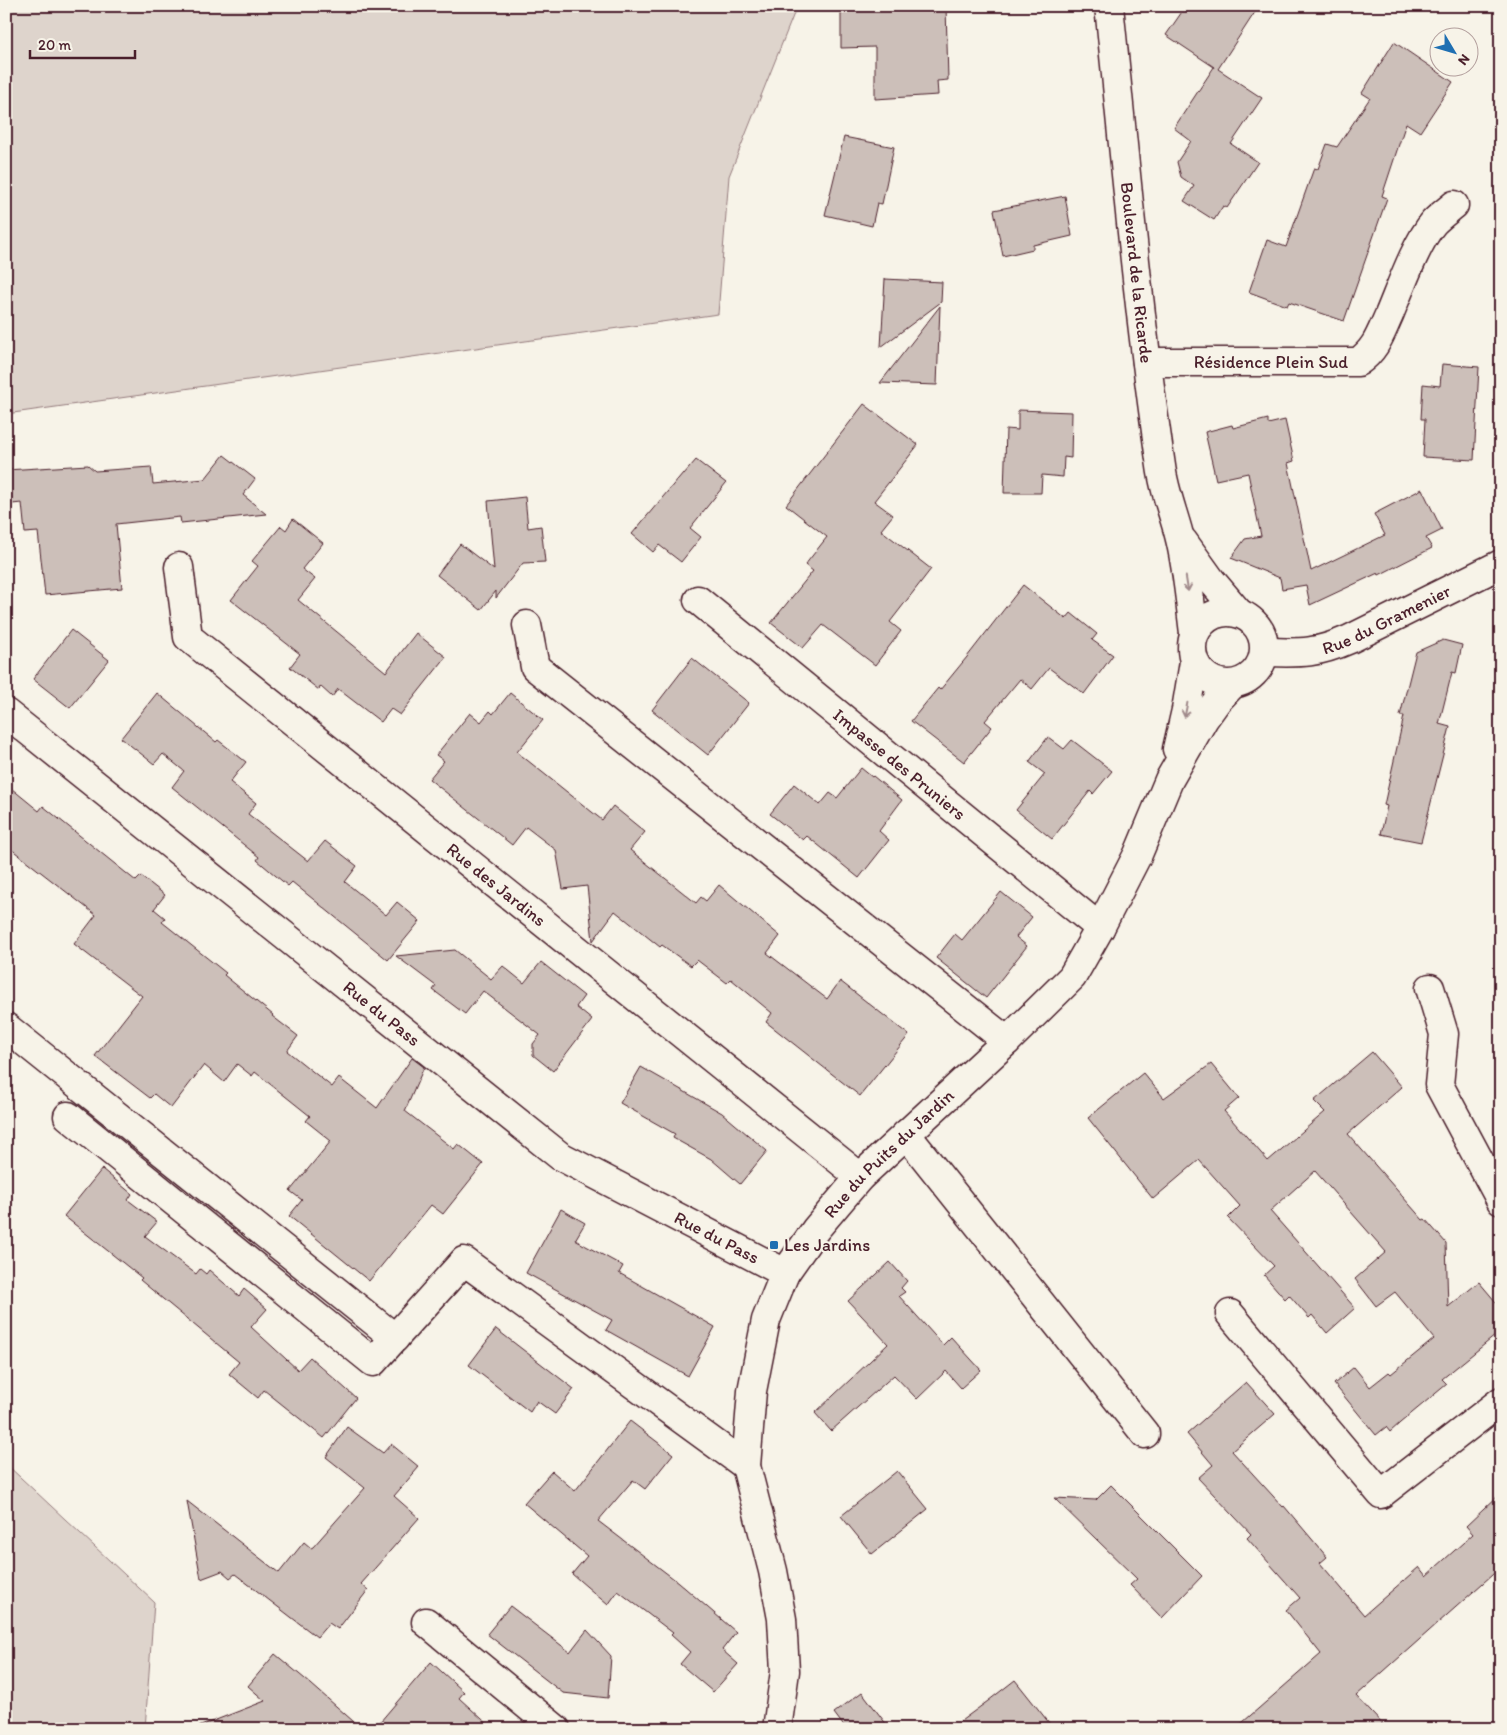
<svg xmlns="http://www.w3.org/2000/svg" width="1507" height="1735" viewBox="0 0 1507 1735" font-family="Itim,sans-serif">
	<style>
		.green { fill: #ded4cc; stroke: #947a7c }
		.building { fill: #ccbfb9; stroke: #4a1f2b }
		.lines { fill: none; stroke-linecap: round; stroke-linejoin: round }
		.street-casing { stroke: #4a1f2b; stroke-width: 31 }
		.street { stroke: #f7f3e8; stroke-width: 28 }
		.oneway { stroke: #a0898a }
		.poi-dot { fill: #1f6fb2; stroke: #f7f3e8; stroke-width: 2 }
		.labels { text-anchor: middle; stroke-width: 4; stroke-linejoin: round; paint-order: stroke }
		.street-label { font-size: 18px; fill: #4a1f2b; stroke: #f7f3e8 }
		.poi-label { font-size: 18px; fill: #4a1f2b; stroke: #f7f3e8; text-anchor: start }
	</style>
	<rect width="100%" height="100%" fill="#f7f3e8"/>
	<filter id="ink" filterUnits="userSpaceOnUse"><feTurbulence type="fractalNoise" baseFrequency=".02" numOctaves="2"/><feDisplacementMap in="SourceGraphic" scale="10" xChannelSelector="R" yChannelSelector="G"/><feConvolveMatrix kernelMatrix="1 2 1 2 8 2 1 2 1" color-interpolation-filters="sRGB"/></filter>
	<g filter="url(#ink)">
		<g class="green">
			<path d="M6,6H797L729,176L718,314L6,414Z"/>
			<path d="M6,1464L154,1602L145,1729H6Z"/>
		</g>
		<g class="building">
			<path d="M841,6H946L948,80L937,81L938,95L875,99V47L841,48Z"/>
			<path d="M1186,6H1259L1218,69L1262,98L1231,144L1258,162L1227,208L1223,206L1214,220L1184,201L1194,186L1181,177L1177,162L1191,141L1174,128L1214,67L1166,35Z"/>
			<path d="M1394,42L1453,82L1420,132L1406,123L1382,196L1387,198L1344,321L1289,302L1287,306L1249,292L1267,240L1286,247L1314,168L1318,169L1327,144L1337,147L1370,98L1362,93Z"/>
			<path d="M844,137L894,147L882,204L877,203L872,226L825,215Z"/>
			<path d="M1065,196L1072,236L1033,245V249L1003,256L994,210Z"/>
			<path d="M885,279L942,282L941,302L881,347Z"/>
			<path d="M940,306L937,385L880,383Z"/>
			<path d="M1442,364L1479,367L1474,460L1423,457L1425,419H1421L1423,384L1440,386Z"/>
			<path d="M864,404L918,445L874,501L893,515L881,530L931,569L890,622L901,631L875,665L823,625L803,648L771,623L813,571L805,565L827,537L786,505Z"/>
			<path d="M1018,410L1072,412L1071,458L1064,457L1063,477L1042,475L1041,493H1004L1006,429L1018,430Z"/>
			<path d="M1268,419V424L1285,420L1294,461L1288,463L1311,571L1385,535L1374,514L1422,489L1442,530L1426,538L1432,548L1379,575L1378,573L1310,605L1306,585L1282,589L1280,578L1231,558L1245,539L1261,536L1248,473L1216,480L1205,432L1232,425L1233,428Z"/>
			<path d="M224,455L255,479L243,495L266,514L181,523L180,517L116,524L122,588L45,595L38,532L25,533L22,503L12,504L11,500H6V470L88,465L95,471L151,467L153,484L205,479Z"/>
			<path d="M696,460L726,483L690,528L701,537L681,562L659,545L653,552L632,534L683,473L684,474Z"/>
			<path d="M525,497L528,528L541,526L545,562L523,563L496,598V591L481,610L437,575L460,544L494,570L488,501Z"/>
			<path d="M293,519L323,543L302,569L315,579L298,600L386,672L416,633L446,657L400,715L391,709L381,722L338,689L332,697L320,686L319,690L290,667L300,654L231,600L258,566L252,561L281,526L286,530Z"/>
			<path d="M1023,585L1066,619L1071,613L1097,634L1092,640L1113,655L1084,694L1049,668L1032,689L1020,679L985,721L992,727L964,762L911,721L938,688L940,690L967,657Z"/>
			<path d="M71,630L109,660L70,708L33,679Z"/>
			<path d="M1443,640L1462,645L1456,673L1452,672L1439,724L1450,727L1421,842L1381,834L1387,806L1384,805L1404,716H1400L1416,652Z"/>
			<path d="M692,658L749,703L708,755L652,710Z"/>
			<path d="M157,693L216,742L218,740L246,762L230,782L256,803L248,814L308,861L325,841L357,866L345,882L386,915L397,902L420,921L388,960L292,882L288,886L257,860L259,857L172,787L184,771L163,754L154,764L121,738Z"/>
			<path d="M510,693L543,720L517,752L602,820L613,806L645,832L630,850L696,903L701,897L706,901L719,885L780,936L767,953L827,999L840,981L909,1035L860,1096L766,1022L772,1013L731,979L727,983L697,960L691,966L662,945L660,947L615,911L593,941L587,886L563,889L556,850L526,827L512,845L429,779L444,761L436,755L470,713L481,722L490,711L493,714Z"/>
			<path d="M1048,737L1064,749L1072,740L1112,771L1093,794L1090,791L1052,839L1016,810L1045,774L1029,762Z"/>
			<path d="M861,768L872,777L873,776L902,800L879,831L889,840L859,878L807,836L803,840L770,814L794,784L820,805L830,793L837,798Z"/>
			<path d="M6,784L39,811L43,806L136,881L141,876L165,895L154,909L165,918L162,922L226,973L224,975L273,1015L272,1016L298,1036L287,1051L332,1087L339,1078L377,1108L412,1058L424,1067L405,1111L454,1149L458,1144L483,1164L443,1214L431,1205L369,1281L289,1216L302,1200L290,1191L331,1141L306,1121L310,1116L255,1072L252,1076L237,1064L224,1082L204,1065L171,1108L154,1094L150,1098L95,1056L142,996L74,944L96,915L6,845Z"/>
			<path d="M1001,892L1032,917L1016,937L1027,946L986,998L936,958L955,934L962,940Z"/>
			<path d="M455,950L491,979L503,966L524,983L541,962L584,996L576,1007L592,1020L553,1071L533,1055V1044L540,1035L483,991L465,1014L433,990L436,986L396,956Z"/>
			<path d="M1372,1052L1402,1087L1348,1134L1423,1220L1425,1219L1446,1243L1448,1307L1479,1282L1501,1308V1331L1442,1379L1447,1384L1400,1423L1390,1432L1386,1427L1376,1435L1334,1384L1354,1367L1370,1387L1389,1372L1391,1374L1434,1339L1395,1292L1376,1306L1355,1279L1386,1252L1315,1171L1270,1211L1355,1308L1327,1333L1312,1315L1309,1318L1289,1295L1285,1299L1264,1275L1274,1266L1228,1218L1240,1206L1199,1160L1153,1199L1088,1118L1143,1073L1164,1098L1211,1064L1239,1098L1224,1111L1268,1161L1325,1112L1314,1101Z"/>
			<path d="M641,1067L722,1113L767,1151L740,1184L711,1159L673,1138L675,1134L620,1103Z"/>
			<path d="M102,1169L132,1194L128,1200L157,1222L145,1236L196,1274L200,1269L206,1274L209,1270L239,1296L244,1289L267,1309L251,1327L298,1370L310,1357L356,1398L324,1438L264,1390L258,1398L229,1374L239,1362L140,1280L142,1278L64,1216Z"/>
			<path d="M561,1209L585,1223L575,1240L623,1266L619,1273L715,1327L688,1376L606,1330L612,1320L526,1273Z"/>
			<path d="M890,1262L907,1281L901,1288L905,1292L899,1296L943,1345L951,1337L981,1370L961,1388L946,1371L917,1399L894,1375L831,1431L815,1413L888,1344L848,1301Z"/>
			<path d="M496,1329L574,1389L555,1414L537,1401L530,1412L469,1365Z"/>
			<path d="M1246,1382L1275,1414L1232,1451L1283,1507L1284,1506L1327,1557L1320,1563L1364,1615L1419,1567L1426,1576L1473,1534L1466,1526L1501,1493V1567L1356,1696L1387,1729H1235L1321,1654L1286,1610L1300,1598L1247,1538L1251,1534L1198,1478L1213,1465L1187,1434Z"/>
			<path d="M630,1421L673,1454L645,1489L633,1480L598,1521L678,1582L736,1632L722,1650L738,1664L713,1692L680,1664L690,1652L671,1635L673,1633L618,1591L608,1605L572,1574L587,1556L524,1503L552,1471L575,1491Z"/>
			<path d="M347,1427L383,1453L391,1444L419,1467L394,1496L419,1518L361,1584L368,1590L338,1629L329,1623L317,1637L235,1574L230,1578L222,1571L201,1579L187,1501L279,1573L304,1542L311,1548L313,1547L365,1488L326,1457Z"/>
			<path d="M897,1471L928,1509L872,1554L841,1516Z"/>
			<path d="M1111,1485L1202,1576L1162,1618L1130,1585L1137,1579L1054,1498L1096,1500Z"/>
			<path d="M510,1606L570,1652L587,1630L611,1656L608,1698L563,1693L487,1634Z"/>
			<path d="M275,1654L311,1684L362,1729H199L198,1727L265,1701L248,1686Z"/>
			<path d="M431,1662L464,1692L459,1698L493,1729H374Z"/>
			<path d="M1015,1680L1054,1729H950L988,1701Z"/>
			<path d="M862,1692L890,1729H846L834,1713Z"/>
		</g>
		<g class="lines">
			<defs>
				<g id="street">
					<path id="s1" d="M1109,6C1125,160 1138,313 1161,466C1164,490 1173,512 1179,535C1187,565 1190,602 1194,633"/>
					<path id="s2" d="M1147,362H1358C1376,349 1380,335 1389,315C1400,289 1416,243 1434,222C1440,216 1448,210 1454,205"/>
					<path d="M1183,541L1211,580L1239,613"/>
					<path id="s3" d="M179,567L188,637L860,1177"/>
					<path id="s4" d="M698,600L1100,928"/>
					<circle cx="1228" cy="648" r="36"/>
					<path d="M527,625L535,667L1007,1041"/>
					<path id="s5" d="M1265,652C1301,653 1316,654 1350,639L1501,564"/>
					<path id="s6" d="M6,713L560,1156L785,1273"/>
					<path d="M1177,749L1186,710L1194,662"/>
					<path d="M1430,988L1444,1034L1439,1085L1501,1201"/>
					<path d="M6,1027L395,1338"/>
					<path d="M68,1116L373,1362L464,1261L746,1466"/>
					<path d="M906,1134L1145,1434"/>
					<path d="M1230,1314L1381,1494L1501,1401"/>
					<path d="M426,1622L556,1729"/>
					<path id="s7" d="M777,1729L785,1671L782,1619L773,1571L746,1466L752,1391L766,1320L785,1273L816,1229L860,1177L1007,1041L1072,977L1100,928L1138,854L1169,780L1204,719L1217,701L1232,685"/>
				</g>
			</defs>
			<use href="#street" class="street-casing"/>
			<use href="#street" class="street"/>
		</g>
		<defs><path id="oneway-shaft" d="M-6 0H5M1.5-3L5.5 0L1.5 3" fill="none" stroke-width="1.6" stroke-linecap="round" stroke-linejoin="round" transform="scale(1.25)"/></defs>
		<g class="oneway">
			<use href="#oneway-shaft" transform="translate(1187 584) rotate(81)"/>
			<use href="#oneway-shaft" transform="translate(1186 710) rotate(101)"/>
		</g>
	</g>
	<rect class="poi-dot" x="769" y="1240" width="10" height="10" rx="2.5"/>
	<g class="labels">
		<g class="street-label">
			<text dy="6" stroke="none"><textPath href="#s1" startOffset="268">Boulevard de la Ricarde</textPath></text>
			<text dy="6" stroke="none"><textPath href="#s2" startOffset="124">Résidence Plein Sud</textPath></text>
			<text dy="6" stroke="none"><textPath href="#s5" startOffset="128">Rue du Gramenier</textPath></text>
			<text dy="6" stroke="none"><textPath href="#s4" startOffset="260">Impasse des Pruniers</textPath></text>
			<text dy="6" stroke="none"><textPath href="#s3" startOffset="466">Rue des Jardins</textPath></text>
			<text dy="6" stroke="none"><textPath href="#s6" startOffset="481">Rue du Pass</textPath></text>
			<text dy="6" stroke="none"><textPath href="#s7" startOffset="625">Rue du Puits du Jardin</textPath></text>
			<text dy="6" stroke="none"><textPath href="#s6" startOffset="886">Rue du Pass</textPath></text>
		</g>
		<g class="poi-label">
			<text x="784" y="1251">Les Jardins</text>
		</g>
	</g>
	<rect width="1507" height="1735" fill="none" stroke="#f7f3e8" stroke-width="25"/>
	<rect x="12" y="12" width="1482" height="1710" fill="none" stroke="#4a1f2b" stroke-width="2" filter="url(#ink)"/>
	<g transform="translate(1454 52) rotate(128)"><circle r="24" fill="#f7f3e8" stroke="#b29e9c"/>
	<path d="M0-4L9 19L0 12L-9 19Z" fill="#1f6fb2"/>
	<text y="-8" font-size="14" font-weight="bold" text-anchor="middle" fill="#4a1f2b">N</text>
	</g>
	<path d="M30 50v8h105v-8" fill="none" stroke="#4a1f2b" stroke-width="2.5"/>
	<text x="38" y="50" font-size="15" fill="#4a1f2b" stroke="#f7f3e8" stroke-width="4" paint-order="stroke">20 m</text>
</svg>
